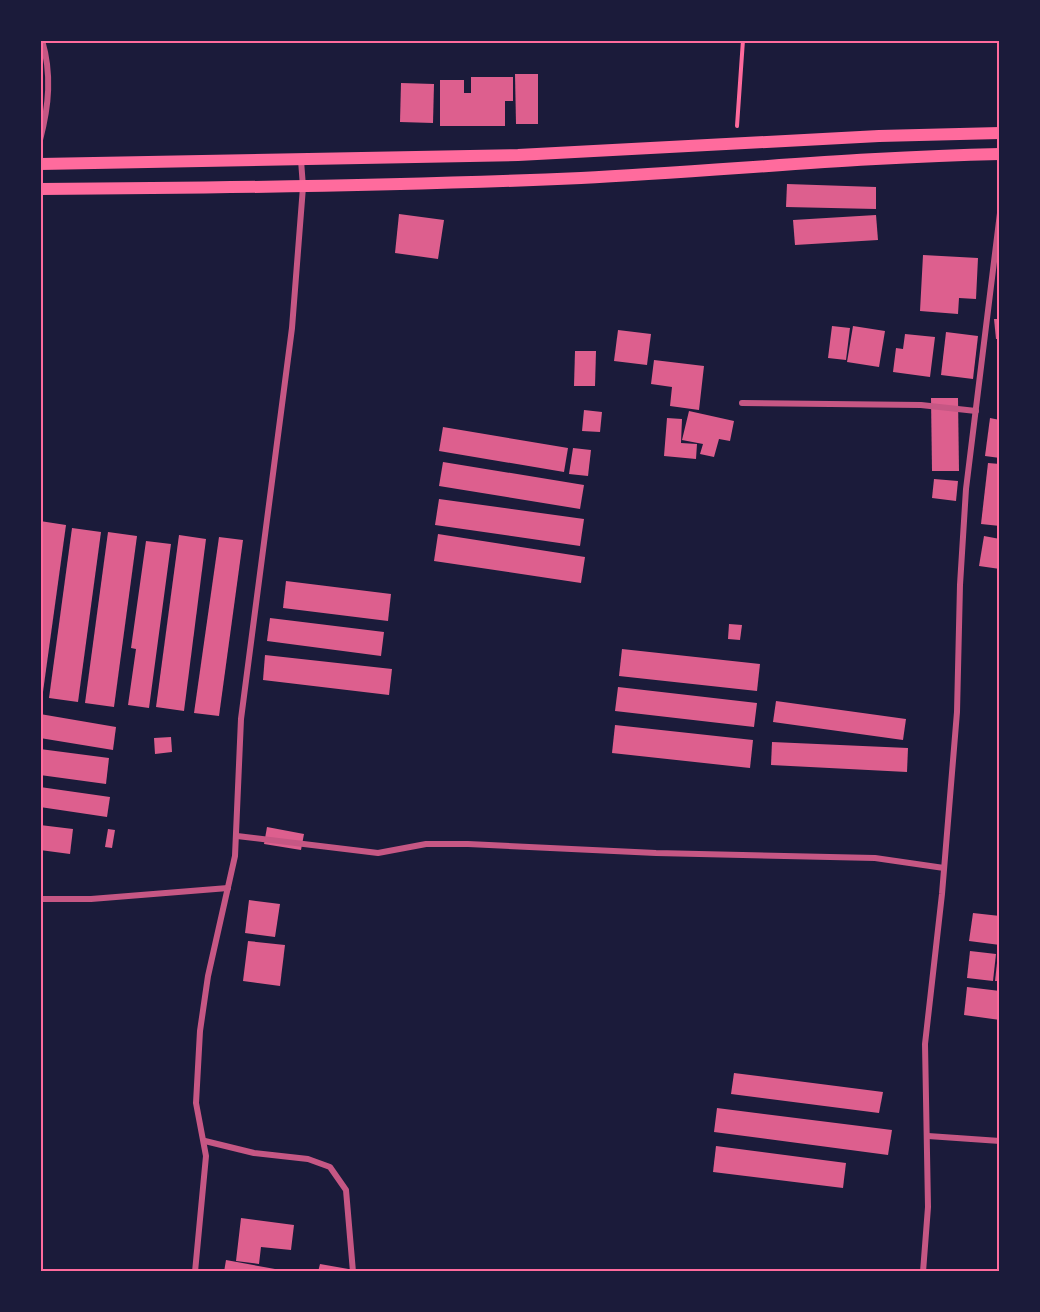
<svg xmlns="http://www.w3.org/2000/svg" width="1040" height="1312" viewBox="0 0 1040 1312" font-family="Raleway,sans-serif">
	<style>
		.building { fill: #dd5f8e }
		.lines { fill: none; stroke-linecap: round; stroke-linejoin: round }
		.path { stroke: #ff6b9d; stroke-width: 4 }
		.minor { stroke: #c65784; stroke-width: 6 }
		.secondary { stroke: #ff6b9d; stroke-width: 12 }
		.neatline { fill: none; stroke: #ff6b9d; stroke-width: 2 }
	</style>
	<rect width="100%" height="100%" fill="#1b1b3a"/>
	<g class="building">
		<path d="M515,74H538V124H516Z"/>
		<path d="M471,77H513V101H505V126H440V80H464V93H471Z"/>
		<path d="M401,83L434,84L433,123L400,122Z"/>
		<path d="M787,184L876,187V209L786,207Z"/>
		<path d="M399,214L444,220L438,259L395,253Z"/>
		<path d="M876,215L878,240L795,245L793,220Z"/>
		<path d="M923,255L978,258L976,299L959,298L958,314L920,311Z"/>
		<path d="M994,319H1000V339H996Z"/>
		<path d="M832,326L850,328L846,360L828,358Z"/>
		<path d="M853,326L885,331L879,367L847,362Z"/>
		<path d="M618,330L651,334L647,365L614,361Z"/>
		<path d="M946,332L978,336L973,379L941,375Z"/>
		<path d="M905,334L935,337L930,377L893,372L896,348L903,349Z"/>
		<path d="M575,351H596L595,386H574Z"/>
		<path d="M654,360L704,366L699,410L670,406L672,387L651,384Z"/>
		<path d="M931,398H958L959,471H932Z"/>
		<path d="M584,410L602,412L600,432L582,431Z"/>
		<path d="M689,411L734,421L730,441L719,439L714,457L700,454L703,444L682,440Z"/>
		<path d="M667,418L682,419L681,443L697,444L696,459L664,456Z"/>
		<path d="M990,418L1000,420V458L985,456Z"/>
		<path d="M443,427L568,448L564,472L439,451Z"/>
		<path d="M573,448L591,450L588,476L569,474Z"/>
		<path d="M443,462L584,485L580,509L439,486Z"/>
		<path d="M988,463L1000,464V526L981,524Z"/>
		<path d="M934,479L958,481L956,501L932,498Z"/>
		<path d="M439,499L584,519L580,546L435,525Z"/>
		<path d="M40,521L66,525L42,699H40Z"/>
		<path d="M72,528L101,532L78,702L49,698Z"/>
		<path d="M108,532L137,536L114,707L85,703Z"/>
		<path d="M438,534L585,557L581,583L434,561Z"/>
		<path d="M179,535L206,539L184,711L156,707Z"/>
		<path d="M984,536L1000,539V569L979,566Z"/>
		<path d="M219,537L243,540L219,716L194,713Z"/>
		<path d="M146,541L171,544L149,708L128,705L136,649L131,648Z"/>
		<path d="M286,581L391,594L388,621L283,608Z"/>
		<path d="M270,618L384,632L381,656L267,641Z"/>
		<path d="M729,624L742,625L740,640L728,639Z"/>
		<path d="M622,649L760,664L757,691L619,676Z"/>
		<path d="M265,655L392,669L389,695L263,680Z"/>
		<path d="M618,687L757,703L754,727L615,711Z"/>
		<path d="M776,701L906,719L903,740L773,722Z"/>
		<path d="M40,714L116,727L113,750L40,738Z"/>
		<path d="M615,725L753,740L750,768L612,753Z"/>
		<path d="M171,737L172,752L155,754L154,738Z"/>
		<path d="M772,742L908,748L907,772L771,765Z"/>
		<path d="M40,749L109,758L106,784L40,775Z"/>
		<path d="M40,787L110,797L107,817L40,807Z"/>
		<path d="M40,825L73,829L70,854L40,850Z"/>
		<path d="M267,827L304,834L301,850L264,844Z"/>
		<path d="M108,829L115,830L112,848L105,847Z"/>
		<path d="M249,900L280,904L275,937L245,933Z"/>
		<path d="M973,913L1000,916V945L969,941Z"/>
		<path d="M248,941L285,945L280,986L243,981Z"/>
		<path d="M970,951L996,954L993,981L967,978Z"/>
		<path d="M998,954H1000V981H995Z"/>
		<path d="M967,987L1000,991V1020L964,1015Z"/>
		<path d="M734,1073L883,1092L879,1113L731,1094Z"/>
		<path d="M717,1108L892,1130L888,1155L714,1132Z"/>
		<path d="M716,1146L846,1163L843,1188L713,1172Z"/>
		<path d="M241,1218L294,1225L291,1250L261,1247L259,1264L236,1261Z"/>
		<path d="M226,1260L275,1269V1272H224Z"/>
		<path d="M320,1264L354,1270L353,1272H318Z"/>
	</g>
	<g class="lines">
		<path class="path" d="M737,126L743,40"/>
		<g class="minor">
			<path d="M40,140C49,106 52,74 42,40"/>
			<path d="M742,403L921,405L976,411"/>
			<path d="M237,836L378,853L426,844H468L656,853L875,858L944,868"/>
			<path d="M40,899H91L228,888"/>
			<path d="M928,1136L1000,1141"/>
			<path d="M205,1141L254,1153L308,1159L330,1167L346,1190L353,1272"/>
			<path d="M195,1272L206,1156L196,1103L200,1031L208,976L235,856L241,719L292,328L303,187L301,160"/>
			<path d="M923,1272L928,1207L925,1044L942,894L957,712L960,585L966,489L1000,213"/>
		</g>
		<g class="secondary">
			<path d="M40,164L518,155L879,136L1000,133"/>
			<path d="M40,189C221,188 401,186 581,178C720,171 859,157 1000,154"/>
		</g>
	</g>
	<rect width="1040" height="1312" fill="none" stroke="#1b1b3a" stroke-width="84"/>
	<rect x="42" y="42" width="956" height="1228" class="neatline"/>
</svg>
